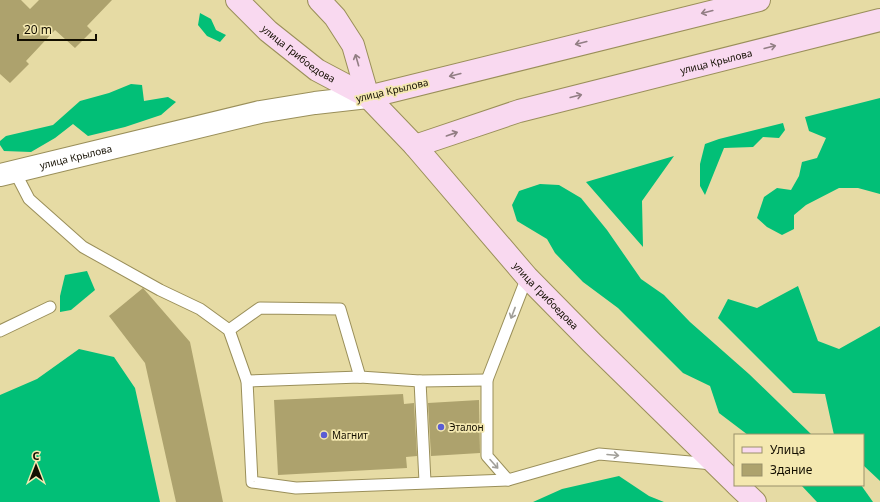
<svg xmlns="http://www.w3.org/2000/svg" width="880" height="502" viewBox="0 0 880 502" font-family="'Noto Sans',sans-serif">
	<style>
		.forest { fill: #02bf77 }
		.building { fill: #ada26d }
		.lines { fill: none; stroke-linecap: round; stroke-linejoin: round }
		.service-casing { stroke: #9a8f5a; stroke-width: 13 }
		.minor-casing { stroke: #9a8f5a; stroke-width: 24 }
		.secondary-casing { stroke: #9a8f5a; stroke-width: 24 }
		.service { stroke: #fff; stroke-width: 11 }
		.minor { stroke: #fff; stroke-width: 22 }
		.secondary { stroke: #f9d9f0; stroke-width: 22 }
		.oneway { stroke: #927e84 }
		.oneway2 { stroke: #a19f99 }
		.poi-dot { fill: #5b5dd4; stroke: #f4e8b0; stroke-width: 1.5 }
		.labels { text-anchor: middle; stroke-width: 3.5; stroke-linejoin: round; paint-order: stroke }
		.street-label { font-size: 10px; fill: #130e00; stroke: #f4e8b0 }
		.poi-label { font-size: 10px; fill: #130e00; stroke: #f4e8b0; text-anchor: start }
	</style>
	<rect width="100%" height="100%" fill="#e6dba4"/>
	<g class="forest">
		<path d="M200,13L211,19L216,30L226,35L220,42L207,36L198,25Z"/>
		<path d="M131,84L142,85L144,101L168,97L176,102L161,115L125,127L88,136L73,124L55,138L31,152L4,151L0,145V141L6,136L53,125L80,101L109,93Z"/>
		<path d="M880,98V194L858,188H839L806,205L794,215V229L782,235L767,227L757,218L764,197L777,188L791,190L799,176L802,162L817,158L826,138L809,131L805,117Z"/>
		<path d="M783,123L785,130L779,138L763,137L753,147L724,148L705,195L700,186V164L705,144L719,139Z"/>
		<path d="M674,156L642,201L643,247L586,182Z"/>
		<path d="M540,184L559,185L581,198L607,230L641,279L664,295L690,322L749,374L812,435H748L719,413L710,386L683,373L618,308L583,282L555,253L547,239L517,221L512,205L519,191Z"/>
		<path d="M87,271L95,290L71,310L60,312V296L65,275Z"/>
		<path d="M798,286L818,341L839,349L880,326V481L863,465V435H834L825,394L793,393L718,318L728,299L757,308Z"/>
		<path d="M79,349L114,357L135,388L160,502H0V395L37,379Z"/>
		<path d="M619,476L649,496L664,502H533L562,489Z"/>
		<path d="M801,485H861L873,502H817Z"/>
	</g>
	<g class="building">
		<path d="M0,0H21L30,9L39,0H112L87,26L92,31L75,48L55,30L26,61L29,64L10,83L0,74Z"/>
		<path d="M143,288L190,342L223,502H176L145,363L109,316Z"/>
		<path d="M403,394L404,404L414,403L417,456L406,457L407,468L278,475L274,400Z"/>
		<path d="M479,400L480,453L431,456L428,403Z"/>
	</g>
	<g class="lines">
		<defs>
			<g id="service">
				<path d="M15,172L29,199L83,247L160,290L200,309L229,330L247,381L252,482L296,488L508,480"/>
				<path d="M527,277L487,380V456L508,480L599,454L713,464"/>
				<path d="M229,330L260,308L340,309L360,377"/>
				<path d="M0,331L50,307"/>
				<path d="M247,381L360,377L420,381L487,380"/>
				<path d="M420,381L425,482"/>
			</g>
			<g id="minor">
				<path id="s1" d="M0,175L260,112L315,103L368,97"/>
			</g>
			<g id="secondary">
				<path id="s2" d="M237,0L268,31L317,70L368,97L415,146L527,277L592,343L735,483"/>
				<path d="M319,0L335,17L353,45L368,97"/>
				<path d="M368,97L759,0"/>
				<path id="s3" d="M415,146L519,111L880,20"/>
				<path d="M737,485L755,502"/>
			</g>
		</defs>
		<use href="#service" class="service-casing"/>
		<use href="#minor" class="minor-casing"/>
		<use href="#secondary" class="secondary-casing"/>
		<use href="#service" class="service"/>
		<use href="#minor" class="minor"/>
		<use href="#secondary" class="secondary"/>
	</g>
	<defs><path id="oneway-shaft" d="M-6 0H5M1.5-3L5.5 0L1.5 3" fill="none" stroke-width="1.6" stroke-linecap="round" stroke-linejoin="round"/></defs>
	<g class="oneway">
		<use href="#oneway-shaft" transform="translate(707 12) rotate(166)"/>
		<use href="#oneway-shaft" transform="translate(581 43) rotate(166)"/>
		<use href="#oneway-shaft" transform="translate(770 47) rotate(-14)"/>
		<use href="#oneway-shaft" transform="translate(357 60) rotate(-106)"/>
		<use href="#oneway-shaft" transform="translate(455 75) rotate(166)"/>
		<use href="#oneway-shaft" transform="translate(576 96) rotate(-14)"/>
		<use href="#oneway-shaft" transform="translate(452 134) rotate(-19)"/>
	</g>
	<g class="oneway2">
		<use href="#oneway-shaft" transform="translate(513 313) rotate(111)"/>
		<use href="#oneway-shaft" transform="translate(613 455) rotate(5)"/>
		<use href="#oneway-shaft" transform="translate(494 464) rotate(48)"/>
	</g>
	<g class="poi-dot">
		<circle cx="441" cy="427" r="4"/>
		<circle cx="324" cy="435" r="4"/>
	</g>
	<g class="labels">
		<g class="street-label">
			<text dy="4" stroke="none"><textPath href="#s2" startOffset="82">улица Грибоедова</textPath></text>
			<text dy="4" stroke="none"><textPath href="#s3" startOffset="313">улица Крылова</textPath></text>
			<text transform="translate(392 90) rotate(-13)" y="4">улица Крылова</text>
			<text dy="4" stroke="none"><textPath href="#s1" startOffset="78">улица Крылова</textPath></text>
			<text dy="4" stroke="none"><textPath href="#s2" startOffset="431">улица Грибоедова</textPath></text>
		</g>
		<g class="poi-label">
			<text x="449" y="431">Эталон</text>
			<text x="332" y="439">Магнит</text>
		</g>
	</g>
	<rect x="734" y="434" width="130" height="52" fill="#f4e8b0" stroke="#9a916a"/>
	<rect x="742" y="447" width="20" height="6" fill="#f9d9f0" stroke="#9a916a"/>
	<text x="770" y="454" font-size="12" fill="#130e00">Улица</text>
	<rect x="742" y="464" width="20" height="12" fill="#ada26d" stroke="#9a916a"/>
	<text x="770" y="474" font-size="12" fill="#130e00">Здание</text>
	<g transform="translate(36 466)" stroke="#f4e8b0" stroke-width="3" paint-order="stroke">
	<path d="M0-3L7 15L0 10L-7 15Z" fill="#130e00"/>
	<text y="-6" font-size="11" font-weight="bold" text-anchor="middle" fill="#130e00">С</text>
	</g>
	<path d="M18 34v6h78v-6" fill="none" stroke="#130e00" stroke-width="2"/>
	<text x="24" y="34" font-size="12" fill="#130e00" stroke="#f4e8b0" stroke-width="3" paint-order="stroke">20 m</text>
</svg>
